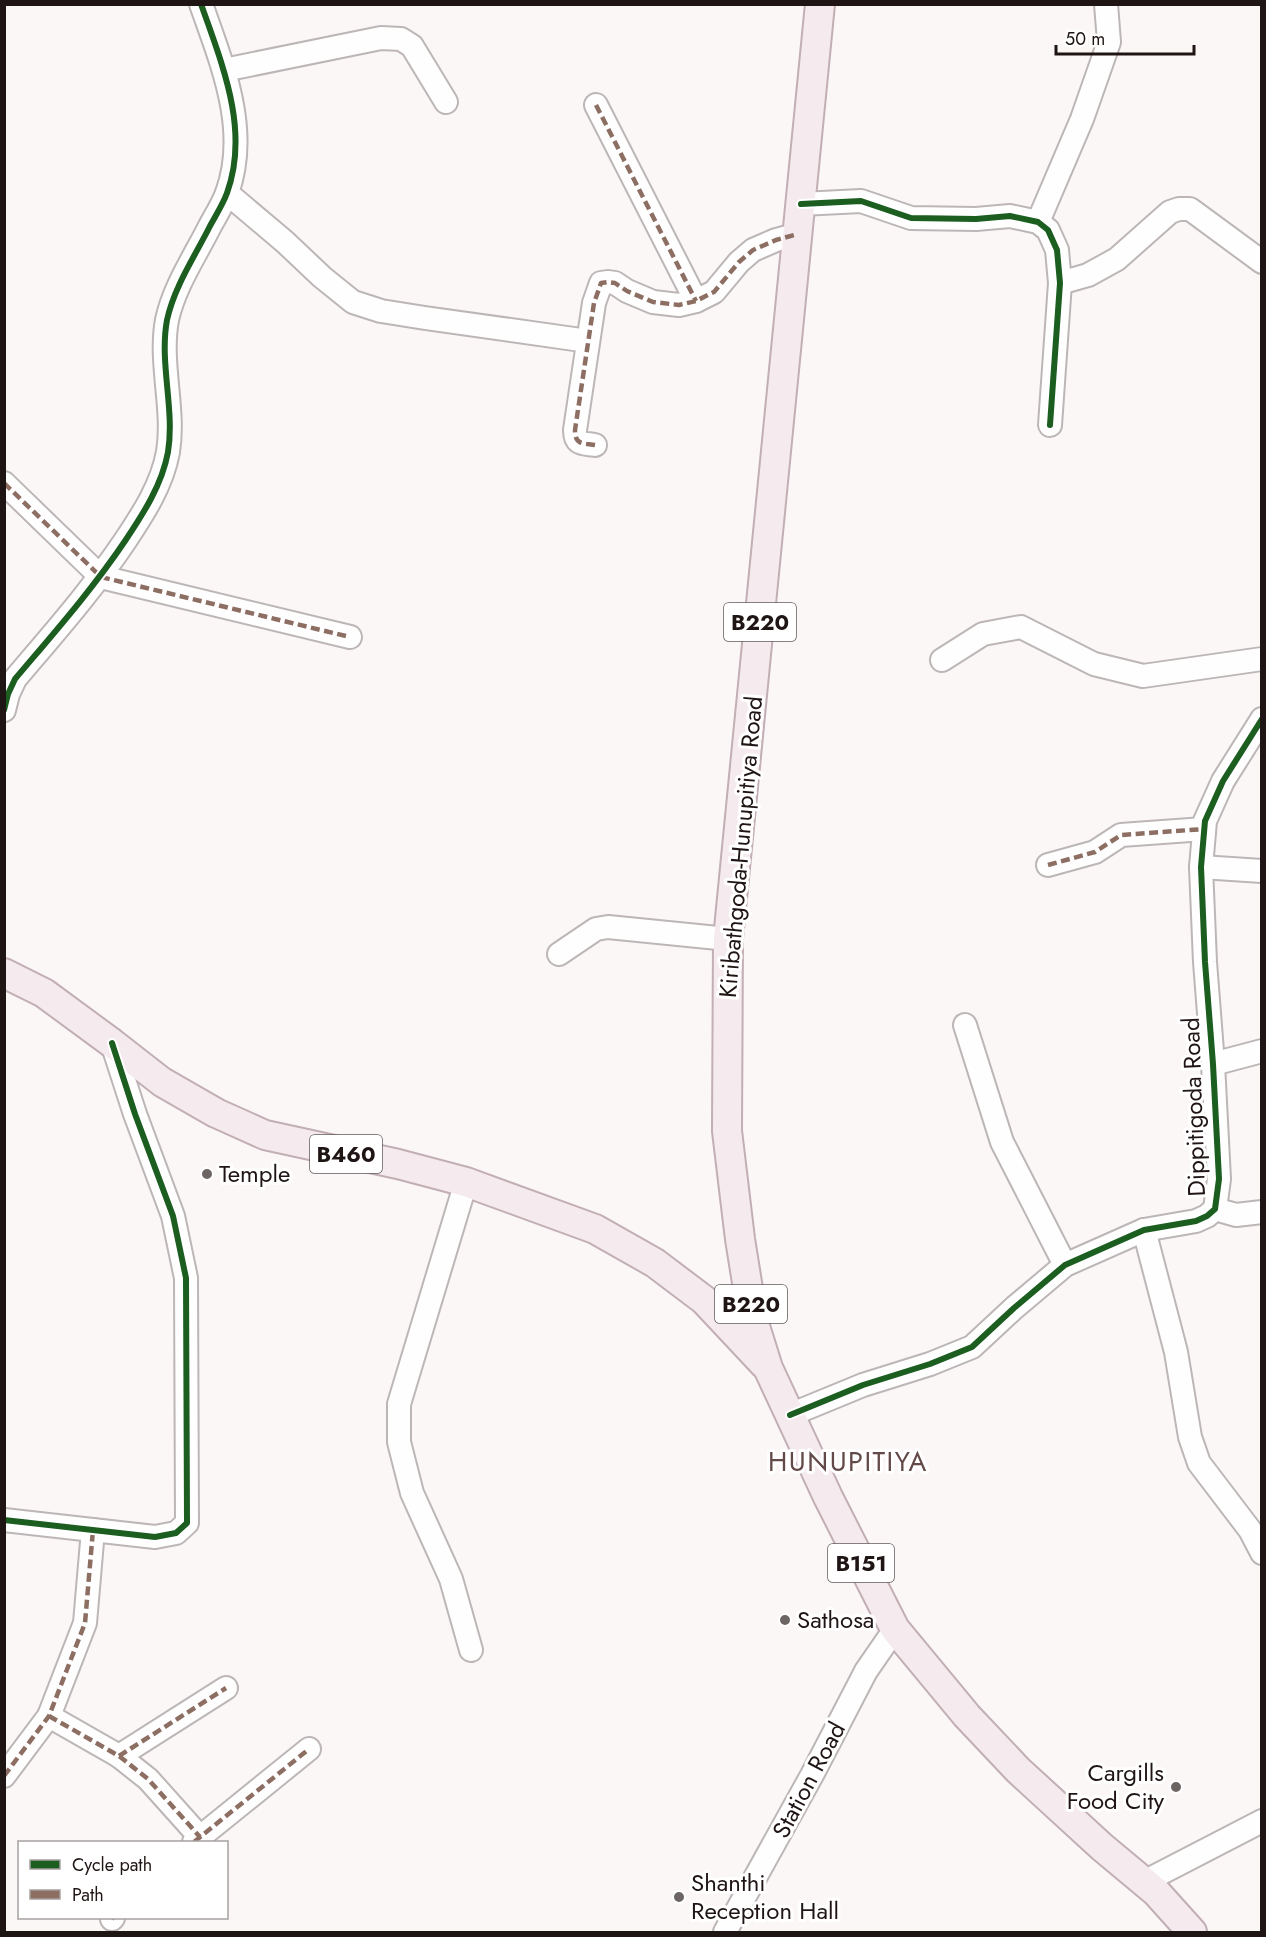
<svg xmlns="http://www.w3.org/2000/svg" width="1266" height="1937" viewBox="0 0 1266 1937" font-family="Jost,sans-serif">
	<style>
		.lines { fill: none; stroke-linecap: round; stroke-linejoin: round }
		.minor-casing { stroke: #bdb6b6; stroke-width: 26 }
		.major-casing { stroke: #c2aeb5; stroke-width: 32 }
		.minor { stroke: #fffefe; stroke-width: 22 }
		.major { stroke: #f5ebee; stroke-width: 28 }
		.quiet { stroke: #8d6e63; stroke-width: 4.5; stroke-dasharray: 9 4.5; stroke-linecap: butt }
		.cycleway-casing { stroke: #fff; stroke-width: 10 }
		.cycleway { stroke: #1b5e20; stroke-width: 6 }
		.poi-dot { fill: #6d6464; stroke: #fff; stroke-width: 2 }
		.labels { text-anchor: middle; stroke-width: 6; stroke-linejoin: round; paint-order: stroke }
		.shield { fill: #fff; stroke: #635b5b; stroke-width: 1.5 }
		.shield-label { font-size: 22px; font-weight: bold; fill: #201515 }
		.street-label { font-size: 24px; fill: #201515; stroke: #fff }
		.poi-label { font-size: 24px; fill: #201515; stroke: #fff; text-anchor: start }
		.quarter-label { font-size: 27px; letter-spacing: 1.5px; fill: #634948; stroke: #fff }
	</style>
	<rect width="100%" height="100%" fill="#fcf7f7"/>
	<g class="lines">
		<defs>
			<g id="minor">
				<path d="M224,70L381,38L401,39L412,46L446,102"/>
				<path d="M596,105L696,301"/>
				<path d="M227,193L285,242L322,277L353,302L381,311L425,318L588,341"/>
				<path d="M801,204L861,201L911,218L976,219L1010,216L1038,222L1048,230L1057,250L1060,283L1050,425"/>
				<path d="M1038,222L1082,119L1109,42L1106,4"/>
				<path d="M1060,283L1088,275L1117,259L1170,212L1179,209H1190L1262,262"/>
				<path d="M595,445C582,443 575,445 575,430L594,303L601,283L608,282L615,283L627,291L653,302L679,305L696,301L714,292L739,262L753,250L776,240L798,234"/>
				<path d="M4,483L101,577L350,637"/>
				<path d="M942,660L983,634L1021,627L1094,664L1143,676L1262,659"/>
				<path d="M4,710L8,694L15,679C53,634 92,590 125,541C143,514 162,485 168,452C175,409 159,363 167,320C174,287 195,256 210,226C216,215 223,204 227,193C250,130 222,64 201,4"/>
				<path d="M1048,865L1095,852L1121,835L1204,829"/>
				<path d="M1201,867L1262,871"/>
				<path d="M559,954L596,929L608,927L728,939"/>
				<path d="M965,1025L1002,1142L1065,1265"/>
				<path d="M1213,1064L1262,1051"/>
				<path d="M466,1182L399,1404V1442L412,1493L451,1579L471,1650"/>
				<path d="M1215,1209L1236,1215L1262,1212"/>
				<path d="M1144,1230L1176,1352L1190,1437L1199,1463L1250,1530L1262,1553"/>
				<path d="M790,1415L863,1385L930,1364L972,1347L1014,1308L1065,1265L1144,1230L1196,1221L1207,1216L1215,1209L1219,1179L1213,1064L1205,962L1201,867L1205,821L1223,781L1262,719"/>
				<path d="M4,1520L155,1537L176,1533L187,1523L186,1278L173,1216L135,1114L112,1043"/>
				<path d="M49,1716L119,1756L148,1779L200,1837"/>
				<path d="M119,1756L226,1688"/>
				<path d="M4,1776L49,1716L85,1623L93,1530"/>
				<path d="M194,1842L309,1749"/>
				<path d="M1144,1882L1262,1821"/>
				<path d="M112,1919L113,1918"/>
				<path d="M725,1932L812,1775L866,1671L895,1629"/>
			</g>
			<g id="major">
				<path d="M820,4L728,939L727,1131L740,1239L753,1320L768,1368L828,1497L895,1629L967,1716L1018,1770L1102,1847L1156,1892L1192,1932"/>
				<path d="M4,973L44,993L112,1043L162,1082L216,1113L265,1135L398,1164L466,1182L595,1229L655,1263L704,1300L764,1364"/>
			</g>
		</defs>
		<use href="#minor" class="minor-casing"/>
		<use href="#major" class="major-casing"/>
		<use href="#minor" class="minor"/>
		<use href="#major" class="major"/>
		<g class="quiet">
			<path d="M596,105L696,301"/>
			<path d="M595,445C582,443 575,445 575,430L594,303L601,283L608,282L615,283L627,291L653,302L679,305L696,301L714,292L739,262L753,250L776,240L798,234"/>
			<path d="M4,483L101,577L350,637"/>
			<path d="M1048,865L1095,852L1121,835L1204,829"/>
			<path d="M49,1716L119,1756L148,1779L200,1837"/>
			<path d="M119,1756L226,1688"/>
			<path d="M4,1776L49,1716L85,1623L93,1530"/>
			<path d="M194,1842L309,1749"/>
			<path d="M112,1919L113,1918"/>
		</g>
		<defs>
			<g id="cycleway">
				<path d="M801,204L861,201L911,218L976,219L1010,216L1038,222L1048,230L1057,250L1060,283L1050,425"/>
				<path d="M4,710L8,694L15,679C53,634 92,590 125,541C143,514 162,485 168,452C175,409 159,363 167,320C174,287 195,256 210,226C216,215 223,204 227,193C250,130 222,64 201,4"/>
				<path d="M790,1415L863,1385L930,1364L972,1347L1014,1308L1065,1265L1144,1230L1196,1221L1207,1216L1215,1209L1219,1179L1213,1064L1205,962L1201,867L1205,821L1223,781L1262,719"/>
				<path d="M4,1520L155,1537L176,1533L187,1523L186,1278L173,1216L135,1114L112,1043"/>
			</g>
		</defs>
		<use href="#cycleway" class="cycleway-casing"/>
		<use href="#cycleway" class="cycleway"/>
	</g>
	<g class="poi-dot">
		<circle cx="207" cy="1174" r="6"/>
		<circle cx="785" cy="1620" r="6"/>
		<circle cx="1176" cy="1787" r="6"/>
		<circle cx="679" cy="1897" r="6"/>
	</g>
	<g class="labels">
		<g class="shield">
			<rect x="724" y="603" width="72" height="38" rx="4.5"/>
			<rect x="310" y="1135" width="72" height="38" rx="4.5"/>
			<rect x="715" y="1285" width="72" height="38" rx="4.5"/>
			<rect x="828" y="1544" width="66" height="38" rx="4.5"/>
		</g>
		<g class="shield-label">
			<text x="760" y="630">B220</text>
			<text x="346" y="1162">B460</text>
			<text x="751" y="1312">B220</text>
			<text x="861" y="1571">B151</text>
		</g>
		<g class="street-label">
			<text transform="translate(741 847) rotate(-85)" y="8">Kiribathgoda-Hunupitiya Road</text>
			<text transform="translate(1194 1107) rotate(-92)" y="8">Dippitigoda Road</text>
			<text transform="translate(809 1780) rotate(-62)" y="8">Station Road</text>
		</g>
		<g class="poi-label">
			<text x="219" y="1182">Temple</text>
			<text x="797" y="1628">Sathosa</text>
			<text x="1164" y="1781" text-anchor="end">Cargills<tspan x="1164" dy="28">Food City</tspan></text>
			<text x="691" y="1891">Shanthi<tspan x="691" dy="28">Reception Hall</tspan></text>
		</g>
		<g class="quarter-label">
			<text x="848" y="1471">HUNUPITIYA</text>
		</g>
	</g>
	<rect width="1266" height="1937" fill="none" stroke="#201515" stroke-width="12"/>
	<rect x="18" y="1841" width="210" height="78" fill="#ffffff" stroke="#a6a1a1" stroke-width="1.5"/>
	<rect x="30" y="1860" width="30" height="9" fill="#1b5e20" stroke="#a6a1a1" stroke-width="1.5"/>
	<text x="72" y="1871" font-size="18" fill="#201515">Cycle path</text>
	<rect x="30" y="1890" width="30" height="9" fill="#8d6e63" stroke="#a6a1a1" stroke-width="1.5"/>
	<text x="72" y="1901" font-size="18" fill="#201515">Path</text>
	<path d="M1056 45v9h138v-9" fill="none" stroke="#201515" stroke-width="3"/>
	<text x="1065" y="45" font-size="18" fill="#201515" stroke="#ffffff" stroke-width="4.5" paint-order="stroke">50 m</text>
</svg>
